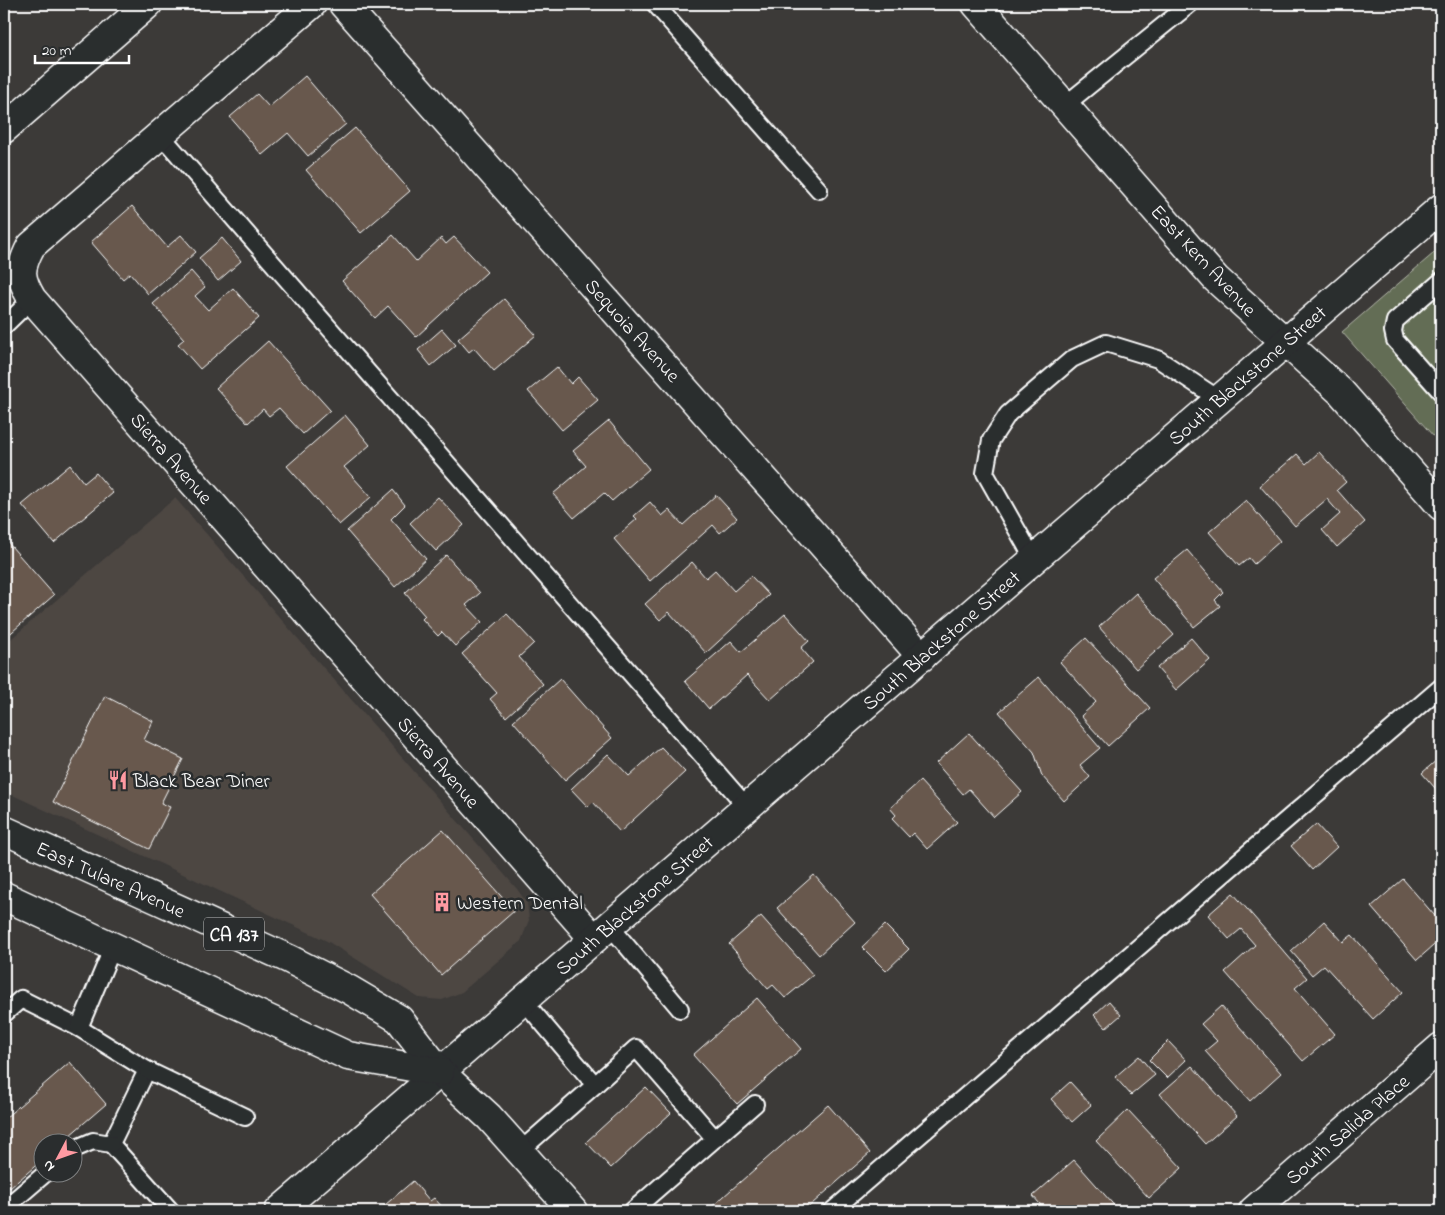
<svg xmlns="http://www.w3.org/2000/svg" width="1445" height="1215" viewBox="0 0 1445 1215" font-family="'Indie Flower',sans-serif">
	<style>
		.built { fill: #4d4743 }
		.green { fill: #646d54; stroke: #b2b6aa }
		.building { fill: #67594e; stroke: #fff }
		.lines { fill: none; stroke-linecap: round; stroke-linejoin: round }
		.service-casing { stroke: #fff; stroke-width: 20 }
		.minor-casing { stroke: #fff; stroke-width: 31 }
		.secondary-casing { stroke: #fff; stroke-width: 31 }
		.primary-casing { stroke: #fff; stroke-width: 31 }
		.motorway-casing { stroke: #fff; stroke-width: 31 }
		.service { stroke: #2a2d2e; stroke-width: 16 }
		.minor { stroke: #2a2d2e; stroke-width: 28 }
		.secondary { stroke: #2a2d2e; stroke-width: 28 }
		.primary { stroke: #2a2d2e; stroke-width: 28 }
		.motorway { stroke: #2a2d2e; stroke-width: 28 }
		.labels { text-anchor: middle; stroke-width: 5; stroke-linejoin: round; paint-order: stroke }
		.shield { fill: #2a2d2e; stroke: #bfc0c0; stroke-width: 1 }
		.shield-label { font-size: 19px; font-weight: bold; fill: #fff }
		.street-label { font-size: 20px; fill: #fff; stroke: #2a2d2e }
		.poi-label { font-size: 20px; fill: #fff; stroke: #2a2d2e; text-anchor: start }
	</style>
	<rect width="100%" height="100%" fill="#3c3a38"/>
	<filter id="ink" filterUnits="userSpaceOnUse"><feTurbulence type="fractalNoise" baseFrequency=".02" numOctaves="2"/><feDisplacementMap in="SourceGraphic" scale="10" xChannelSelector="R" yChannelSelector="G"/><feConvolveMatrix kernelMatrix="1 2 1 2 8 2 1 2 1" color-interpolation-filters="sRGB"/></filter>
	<g filter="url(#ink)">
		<path class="built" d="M175,498L517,889L527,903L529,920L521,941L462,992L442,1000L419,998L327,941L4,791V645Z"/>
		<path class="green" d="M1441,247V445L1342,332Z"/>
		<g class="building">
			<path d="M305,76L346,124L308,156L288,133L262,155L230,117L257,94L269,107Z"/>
			<path d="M355,128L410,191L361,233L306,170Z"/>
			<path d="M132,206L167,247L181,235L196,252L148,294L130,273L123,279L91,242Z"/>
			<path d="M393,235L416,261L441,238L446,244L454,237L487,272L416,337L388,306L375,318L342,281Z"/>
			<path d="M222,238L241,261L218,281L199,258Z"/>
			<path d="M191,271L205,287L195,296L208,310L233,288L259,318L200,369L178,344L184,339L153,304Z"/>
			<path d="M504,299L536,335L494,371L474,348L469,352L458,339Z"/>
			<path d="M442,329L456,345L431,366L418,350Z"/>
			<path d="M268,341L330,410L303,434L279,408L269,416L263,409L248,423L216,388Z"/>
			<path d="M557,367L571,384L578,377L598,400L562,430L528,391Z"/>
			<path d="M345,415L370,445L344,467L371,497L339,525L287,466Z"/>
			<path d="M609,421L649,469L612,501L604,493L574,518L553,494L586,466L573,451Z"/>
			<path d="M1319,452L1346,482L1337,490L1365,522L1337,547L1322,530L1340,514L1327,499L1295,526L1260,486L1297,454L1306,464Z"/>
			<path d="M70,465L84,483L96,473L113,493L54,543L22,505Z"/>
			<path d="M393,490L405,505L391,519L426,559L395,587L347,531Z"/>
			<path d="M716,495L737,518L720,533L713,525L650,581L614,539L637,519L634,516L650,502L662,516L669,510L683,525Z"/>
			<path d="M438,497L464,525L436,551L410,523Z"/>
			<path d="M1246,500L1280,541L1254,564L1249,558L1239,566L1209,532Z"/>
			<path d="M4,538L54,595L4,639Z"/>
			<path d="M1187,550L1223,592L1215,600L1220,606L1194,627L1153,578Z"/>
			<path d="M446,555L480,593L466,605L482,622L455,646L442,632L438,636L422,619L425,616L405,593Z"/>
			<path d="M692,562L706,578L715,570L734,591L751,576L769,595L706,653L669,612L660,620L645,604Z"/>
			<path d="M1136,593L1174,635L1136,669L1099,627Z"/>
			<path d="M507,614L534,643L519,657L543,684L506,717L490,699L497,693L462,654Z"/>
			<path d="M785,614L809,641L801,648L813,662L770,700L747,675L709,709L685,681L731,641L741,652Z"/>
			<path d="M1086,638L1150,708L1108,746L1081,716L1096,702L1060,662Z"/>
			<path d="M1191,638L1210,660L1176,690L1157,668Z"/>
			<path d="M1039,677L1100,748L1080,765L1090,777L1064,801L1042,776L1034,752L999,712Z"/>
			<path d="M560,679L612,738L565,780L513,721Z"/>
			<path d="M105,696L153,721L144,740L183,759L161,803L170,807L149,849L53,802Z"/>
			<path d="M969,733L1022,792L994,817L969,789L963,794L936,763Z"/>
			<path d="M661,747L685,772L620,832L593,802L588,807L571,789L608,754L629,776Z"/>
			<path d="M1438,759L1441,763V795L1422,773Z"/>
			<path d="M920,781L957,822L927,849L913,833L909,837L892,819L896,815L890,808Z"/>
			<path d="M1316,824L1337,847L1312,870L1291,846Z"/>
			<path d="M443,830L514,911L441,975L370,894Z"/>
			<path d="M1441,867V883L1433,874Z"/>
			<path d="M814,875L855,922L819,955L777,908Z"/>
			<path d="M1403,879L1441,923V939L1417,960L1371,907Z"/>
			<path d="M1233,893L1307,978L1295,988L1335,1034L1303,1061L1225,972L1255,945L1241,929L1229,939L1208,915Z"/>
			<path d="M761,916L813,975L785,998L773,985L768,989L729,944Z"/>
			<path d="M1324,921L1343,942L1352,935L1403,992L1373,1019L1324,965L1312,975L1291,951Z"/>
			<path d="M885,925L909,949L886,971L862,947Z"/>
			<path d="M757,998L801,1049L737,1104L693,1055Z"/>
			<path d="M1109,1001L1121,1015L1106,1028L1094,1015Z"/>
			<path d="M1221,1006L1281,1073L1250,1101L1205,1051L1217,1041L1201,1024Z"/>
			<path d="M1168,1041L1186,1060L1167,1078L1149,1060Z"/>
			<path d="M1139,1056L1155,1075L1131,1095L1115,1077Z"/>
			<path d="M70,1062L106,1104L62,1142H42V1160L10,1188L4,1181V1119Z"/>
			<path d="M1192,1066L1237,1116L1205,1144L1160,1094Z"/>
			<path d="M1070,1082L1091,1105L1072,1122L1051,1099Z"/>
			<path d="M646,1087L671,1113L611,1168L586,1142Z"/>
			<path d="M828,1105L870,1153L804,1211H707Z"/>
			<path d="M1128,1110L1182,1168L1149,1198L1096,1141Z"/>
			<path d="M1074,1160L1119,1211H1046L1033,1196Z"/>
			<path d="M413,1181L430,1201L434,1198L446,1211H378Z"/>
		</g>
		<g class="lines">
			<defs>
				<g id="service">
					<path d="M655,4L819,190"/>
					<path d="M1065,105L1190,4"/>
					<path d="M160,134L747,807"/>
					<path d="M1441,281L1395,321L1393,331L1395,340L1441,392"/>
					<path d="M4,326L32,299"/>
					<path d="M1034,560L985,473L991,440L1008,414L1072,359L1106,343L1158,359L1220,400"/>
					<path d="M610,926L680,1009"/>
					<path d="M4,1014L21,999L79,1028L147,1070L111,1144L171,1211"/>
					<path d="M79,1028L113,947"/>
					<path d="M147,1070L245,1117"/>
					<path d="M595,1085L636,1048L715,1139"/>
					<path d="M72,1150L93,1141L111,1144"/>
					<path d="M520,1151L595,1085L523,1000"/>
					<path d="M4,1209L47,1172"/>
					<path d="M632,1211L755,1104"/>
					<path d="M832,1211L1441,687"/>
				</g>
				<g id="minor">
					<path d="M312,4L31,246C19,269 19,277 32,299L594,939"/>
					<path d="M343,4L922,657"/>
					<path d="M976,4L1216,279L1341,392L1441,506"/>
					<path d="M1253,1211L1441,1047"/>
				</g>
				<path id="secondary" d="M279,1211L1441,208"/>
				<g id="primary">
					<path d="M4,830L289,959L350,990L399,1019L440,1072L489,1117L573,1211"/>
					<path d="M4,896L348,1056L440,1072"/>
				</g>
				<path id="motorway" d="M4,129L148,4"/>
			</defs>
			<use href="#service" class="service-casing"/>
			<use href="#minor" class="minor-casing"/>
			<use href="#secondary" class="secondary-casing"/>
			<use href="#primary" class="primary-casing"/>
			<use href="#motorway" class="motorway-casing"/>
			<use href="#service" class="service"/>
			<use href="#minor" class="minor"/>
			<use href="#secondary" class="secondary"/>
			<use href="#primary" class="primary"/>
			<use href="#motorway" class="motorway"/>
		</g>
	</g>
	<defs>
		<symbol id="restaurant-bare" viewBox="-9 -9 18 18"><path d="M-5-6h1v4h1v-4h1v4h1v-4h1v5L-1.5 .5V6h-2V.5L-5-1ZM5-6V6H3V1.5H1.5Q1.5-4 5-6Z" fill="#ff9aa2" stroke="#2a2d2e" stroke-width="2.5" paint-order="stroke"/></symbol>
		<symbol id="building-bare" viewBox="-9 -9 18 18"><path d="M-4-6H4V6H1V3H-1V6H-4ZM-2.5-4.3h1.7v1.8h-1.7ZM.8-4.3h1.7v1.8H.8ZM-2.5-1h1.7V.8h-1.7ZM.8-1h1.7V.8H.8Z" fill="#ff9aa2" stroke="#2a2d2e" stroke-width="2.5" paint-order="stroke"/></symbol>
	</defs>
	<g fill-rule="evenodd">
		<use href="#restaurant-bare" x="104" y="766" width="28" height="28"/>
		<use href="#building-bare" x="428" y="888" width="28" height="28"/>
	</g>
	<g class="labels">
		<rect class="shield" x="204" y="917.5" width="60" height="33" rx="4"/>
		<g class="shield-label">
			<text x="234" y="941">CA 137</text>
		</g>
		<g class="street-label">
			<text transform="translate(1204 260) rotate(47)" y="7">East Kern Avenue</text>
			<text transform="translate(633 330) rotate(48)" y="7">Sequoia Avenue</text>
			<text transform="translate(1247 375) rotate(-41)" y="7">South Blackstone Street</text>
			<text transform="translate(172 458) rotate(49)" y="7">Sierra Avenue</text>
			<text transform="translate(941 640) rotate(-41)" y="7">South Blackstone Street</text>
			<text transform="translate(439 762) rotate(49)" y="7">Sierra Avenue</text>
			<text transform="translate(111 879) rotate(24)" y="7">East Tulare Avenue</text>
			<text transform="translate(634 905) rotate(-41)" y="7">South Blackstone Street</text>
			<text transform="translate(1347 1129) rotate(-41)" y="7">South Salida Place</text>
		</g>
		<g class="poi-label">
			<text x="133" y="787">Black Bear Diner</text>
			<text x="457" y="909">Western Dental</text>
		</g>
	</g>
	<rect width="1445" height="1215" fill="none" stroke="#2a2d2e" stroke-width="20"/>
	<rect x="10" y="10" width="1425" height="1195" fill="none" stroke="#fff" stroke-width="2" filter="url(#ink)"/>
	<g transform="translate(58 1158) rotate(229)"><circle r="24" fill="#2a2d2e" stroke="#7f8182"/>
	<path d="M0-4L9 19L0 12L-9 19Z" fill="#ff9aa2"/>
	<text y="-8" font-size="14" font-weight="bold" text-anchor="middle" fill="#ffffff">N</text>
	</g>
	<path d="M35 55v8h94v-8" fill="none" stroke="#ffffff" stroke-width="2.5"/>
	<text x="42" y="55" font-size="15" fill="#ffffff" stroke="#2a2d2e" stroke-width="4" paint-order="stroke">20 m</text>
</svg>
